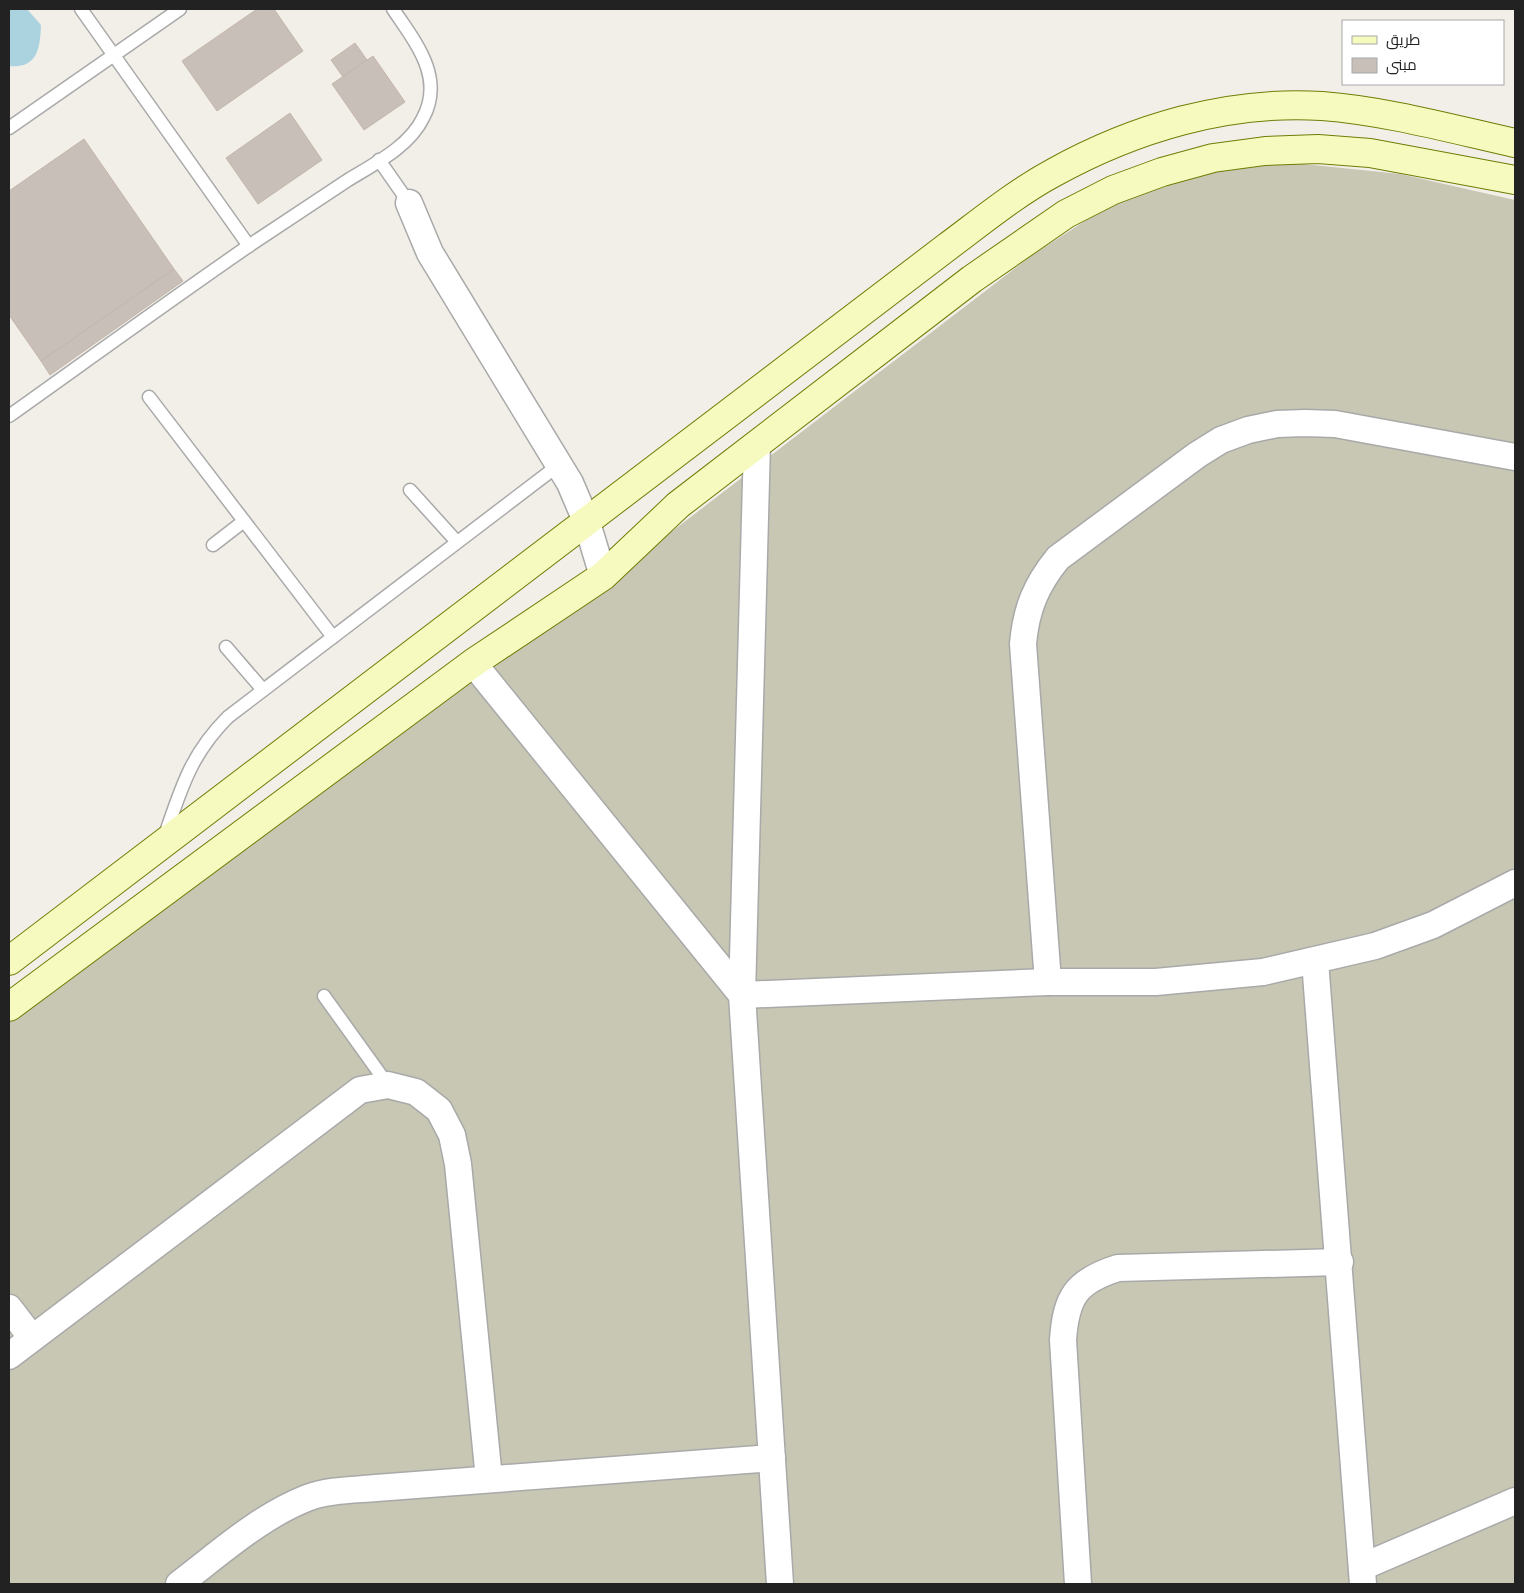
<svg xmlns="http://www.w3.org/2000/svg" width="1524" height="1593" viewBox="0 0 1524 1593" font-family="'Alegreya Sans',Cairo,sans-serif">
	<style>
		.construction { fill: #c7c7b4 }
		.water { fill: #aad3df }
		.building { fill: #c7bfb8; stroke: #c4b6ab }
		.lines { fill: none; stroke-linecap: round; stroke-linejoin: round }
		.lane-casing { stroke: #a9a9a9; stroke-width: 15 }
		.street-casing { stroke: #a9a9a9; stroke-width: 29 }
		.secondary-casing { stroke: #707d05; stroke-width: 30 }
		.lane { stroke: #fff; stroke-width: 12 }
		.street { stroke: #fff; stroke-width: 26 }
		.secondary { stroke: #f7fabf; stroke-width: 28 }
	</style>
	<rect width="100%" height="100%" fill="#f2efe9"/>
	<path class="construction" d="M1284,162L1400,174L1515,200V1584H9V1018L606,582L1031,256L1085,221L1148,188L1188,173Z"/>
	<path class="water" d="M9,9H27L41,25C40,47 38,69 9,66Z"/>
	<g class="building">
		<path d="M257,9H274L303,51L217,111L182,61Z"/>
		<path d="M355,43L367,60L343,77L331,60Z"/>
		<path d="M373,56L405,102L364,130L332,84Z"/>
		<path d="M290,113L322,160L258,204L226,158Z"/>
		<path d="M84,139L174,269L41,361L9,315V191Z"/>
		<path d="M174,269L183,281L50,375L41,361Z"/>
	</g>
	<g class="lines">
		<defs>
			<g id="lane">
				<path d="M81,9L249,246"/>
				<path d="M9,128L180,9"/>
				<path d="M379,160L409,203"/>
				<path d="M149,397L333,637"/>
				<path d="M9,416C89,359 169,301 250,245C283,223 315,202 348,180C374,164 409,147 423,118C445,77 415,42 393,9"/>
				<path d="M410,490L457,542"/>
				<path d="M213,545L244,521"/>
				<path d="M226,647L263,690"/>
				<path d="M164,838C181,789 190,755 228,717L560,464"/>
				<path d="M324,996L388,1085"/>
			</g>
			<g id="street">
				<path d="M409,203L430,253L570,483L587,523L603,576"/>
				<path d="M757,444L742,995L780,1584"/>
				<path d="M473,663L742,995"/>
				<path d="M1315,961L1363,1584"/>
				<path d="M1048,982L1023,644C1026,609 1036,585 1058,558L1197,455L1221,440L1248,430L1277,424L1305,423L1335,424L1515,457"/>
				<path d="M742,995L1048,982H1156L1263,972L1375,946L1433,925L1515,883"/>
				<path d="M9,1308L32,1338"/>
				<path d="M9,1356L360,1090L388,1085L416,1092L439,1110L452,1135L458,1164L489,1479"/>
				<path d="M1362,1567L1515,1501"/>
				<path d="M179,1584C220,1553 259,1517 307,1498C328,1490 354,1490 376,1488L772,1458"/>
				<path d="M1078,1584L1063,1340C1066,1297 1076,1281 1118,1268L1340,1262"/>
			</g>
			<g id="secondary">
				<path d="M9,961L947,247C982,221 1016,193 1053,173C1134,128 1228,100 1322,106C1387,111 1452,129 1515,143"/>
				<path d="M9,1007L473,663L603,576L678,505L972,279L1066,214L1113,190L1162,172L1213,158L1265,151L1318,149L1370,153L1515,180"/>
			</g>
		</defs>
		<use href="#lane" class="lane-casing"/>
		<use href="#street" class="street-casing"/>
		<use href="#secondary" class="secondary-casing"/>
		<use href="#lane" class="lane"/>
		<use href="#street" class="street"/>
		<use href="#secondary" class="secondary"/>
	</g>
	<rect width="1524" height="1593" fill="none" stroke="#222222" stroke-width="20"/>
	<rect x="1342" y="20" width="162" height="65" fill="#ffffff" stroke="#a7a7a7"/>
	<rect x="1352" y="36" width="25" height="8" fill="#f7fabf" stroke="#a7a7a7"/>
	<text x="1386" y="45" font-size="15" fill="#222222">طريق</text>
	<rect x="1352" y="58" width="25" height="15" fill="#c7bfb8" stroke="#a7a7a7"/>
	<text x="1386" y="70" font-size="15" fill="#222222">مبنى</text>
</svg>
